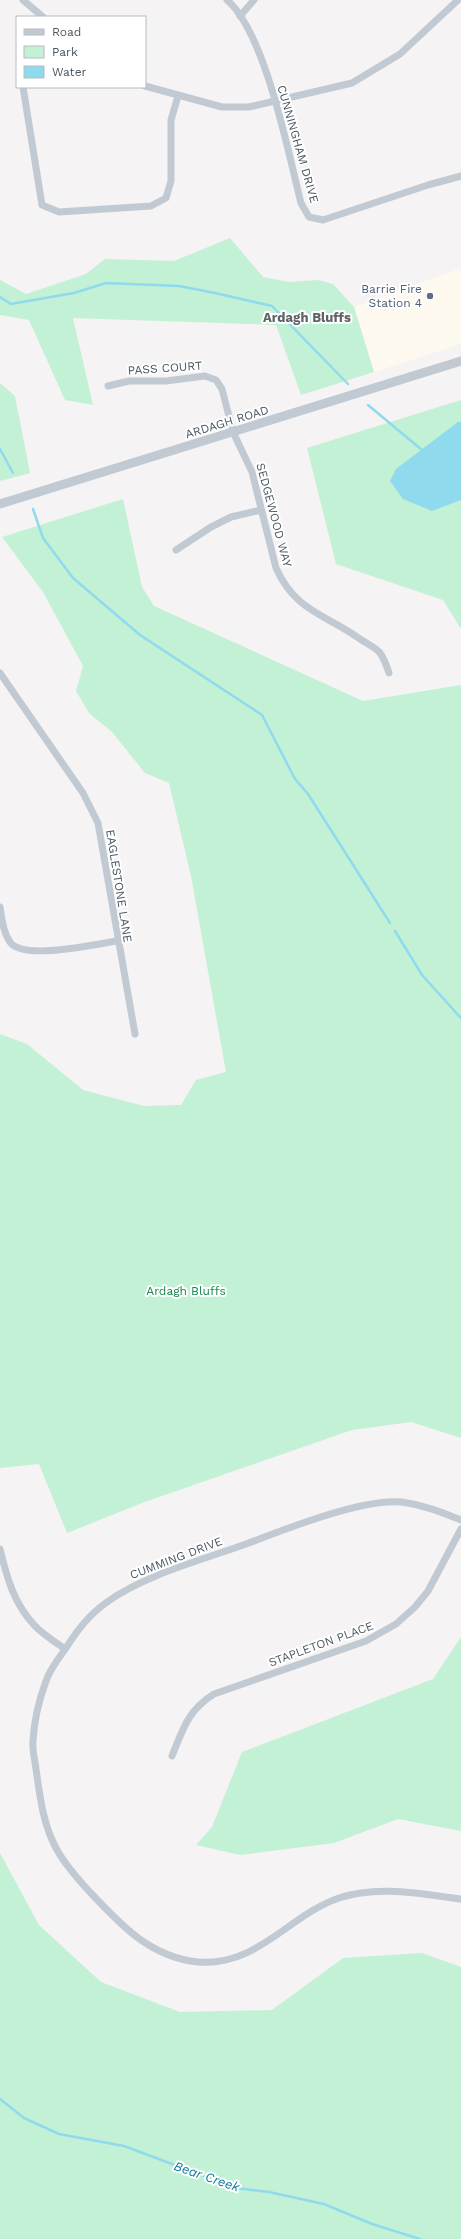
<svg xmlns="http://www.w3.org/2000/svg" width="461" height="2239" viewBox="0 0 461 2239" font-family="'Work Sans',sans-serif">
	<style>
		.commercial { fill: #fdf9ef }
		.green { fill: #c3f1d5 }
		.water { fill: #90daee }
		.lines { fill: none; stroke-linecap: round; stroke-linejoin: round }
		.stream { stroke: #90daee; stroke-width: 2.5 }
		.minor { stroke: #c1cad2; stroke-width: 7 }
		.tertiary { stroke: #c1cad2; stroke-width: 9 }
		.service-dot { fill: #5c6f8a; stroke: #fff; stroke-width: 1.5 }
		.labels { text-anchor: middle; stroke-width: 4; stroke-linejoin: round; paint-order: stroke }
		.street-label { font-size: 12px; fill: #4a5661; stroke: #fff }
		.service-label { font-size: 12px; fill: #4e5e75; stroke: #fff; text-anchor: end }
		.park-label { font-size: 12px; fill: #17864f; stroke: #fff }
		.neighbourhood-label { font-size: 13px; font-weight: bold; fill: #5f6368; stroke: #fff }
		.water-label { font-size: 13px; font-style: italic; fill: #0c7c9b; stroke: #fff }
	</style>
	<rect width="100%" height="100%" fill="#f5f3f3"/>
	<path class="commercial" d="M461,268V344L374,372L354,307Z"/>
	<g class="green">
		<path d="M230,238L263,277L289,282L318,280L333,284L354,307L374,372L301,395L276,325L73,318L93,405L65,400L29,320L0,315V280L26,294L86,274L105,259L174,261Z"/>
		<path d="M0,383L15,396L30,473L0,481Z"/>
		<path d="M461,400V629L443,600L336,564L307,448Z"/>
		<path d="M123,499L142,587L154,606L363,701L461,685V1438L411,1422L352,1430L142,1503L67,1533L39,1464L0,1468V1034L27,1044L83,1090L144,1106L181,1105L196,1080L226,1072L191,876L169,783L145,773L112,732L89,713L76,691L83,666L43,592L2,537Z"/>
		<path d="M461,1637V1831L398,1819L334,1843L240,1855L196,1845L212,1827L242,1752L433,1679Z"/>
		<path d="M0,1853L39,1925L101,1982L180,2012L272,2010L343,1958L422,1953L461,1967V2239H0Z"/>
	</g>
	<path class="water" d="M458,422H461V500L432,511L403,499L390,481L396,469Z"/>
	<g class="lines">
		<g class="stream">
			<path d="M0,297L11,304L74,293L106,283L179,286L215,293L272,306L348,384"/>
			<path d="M368,405L422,450"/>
			<path d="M0,449L13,473"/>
			<path d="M33,509L43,538L73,578L140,635L262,715L295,779L308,794L390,923"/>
			<path d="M395,931L422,975L461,1018"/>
			<path d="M0,2099L24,2118L59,2134L124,2146L236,2188L269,2192L324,2204L372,2224L420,2239"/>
		</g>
		<g class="minor">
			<path d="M23,0L43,17"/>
			<path d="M227,0C265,32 288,152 301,203L309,217L323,220L428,185L461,176"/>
			<path d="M240,16L254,0"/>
			<path d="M145,86L222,107H249L352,83L400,54L458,0"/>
			<path d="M23,87L42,205L59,212L151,206L166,198L171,181V120L178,96"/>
			<path d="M108,386L129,381H166L205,376L216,380L222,389L233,432L252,472L276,568C296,612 325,614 360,639C366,643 376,648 380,653C384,658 387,667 389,673"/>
			<path d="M176,550L211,527L231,517L261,510"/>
			<path d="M0,673L83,793L98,823L135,1034"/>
			<path d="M0,907C2,919 3,932 10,942C23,961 96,944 117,941"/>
			<path d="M461,1520C441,1512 424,1505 402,1502C362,1498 286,1529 246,1544C202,1560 144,1575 107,1602C89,1615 78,1629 66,1648C59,1658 50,1669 46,1681C39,1700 34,1721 33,1741C32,1750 35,1760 36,1769C40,1797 43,1825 57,1850C65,1864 77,1878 88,1890C119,1923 149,1957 198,1962C257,1967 289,1915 339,1898C378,1885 421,1894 461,1899"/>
			<path d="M0,1549C7,1578 14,1604 35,1626C44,1635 55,1642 65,1649"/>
			<path d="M172,1756C183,1729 188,1710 214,1694L366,1641L396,1624L415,1607L428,1591L461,1529"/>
		</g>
		<path class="tertiary" d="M0,504L461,361"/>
	</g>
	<circle class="service-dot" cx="430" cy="296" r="4"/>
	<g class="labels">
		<g class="street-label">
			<text transform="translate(298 144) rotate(74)" y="4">CUNNINGHAM DRIVE</text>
			<text transform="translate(165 368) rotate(-4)" y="4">PASS COURT</text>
			<text transform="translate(227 422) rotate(-17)" y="4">ARDAGH ROAD</text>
			<text transform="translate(274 515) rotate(75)" y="4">SEDGEWOOD WAY</text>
			<text transform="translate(119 886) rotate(81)" y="4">EAGLESTONE LANE</text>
			<text transform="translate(176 1558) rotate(-21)" y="4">CUMMING DRIVE</text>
			<text transform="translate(321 1644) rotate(-20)" y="4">STAPLETON PLACE</text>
		</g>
		<g class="service-label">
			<text x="422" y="293">Barrie Fire<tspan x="422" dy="14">Station 4</tspan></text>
		</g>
		<g class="park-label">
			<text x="186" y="1295">Ardagh Bluffs</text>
		</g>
		<g class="neighbourhood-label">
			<text x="307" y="322">Ardagh Bluffs</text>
		</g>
		<g class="water-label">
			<text transform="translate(207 2176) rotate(19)" y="5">Bear Creek</text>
		</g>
	</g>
	<rect x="16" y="16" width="130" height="72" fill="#ffffff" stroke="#b7bbc0"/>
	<rect x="24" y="29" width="20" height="6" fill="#c1cad2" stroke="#b7bbc0"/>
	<text x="52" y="36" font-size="12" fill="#4a5661">Road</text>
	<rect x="24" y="46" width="20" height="12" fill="#c3f1d5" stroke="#b7bbc0"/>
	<text x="52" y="56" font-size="12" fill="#4a5661">Park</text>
	<rect x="24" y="66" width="20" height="12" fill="#90daee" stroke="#b7bbc0"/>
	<text x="52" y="76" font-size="12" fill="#4a5661">Water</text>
</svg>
